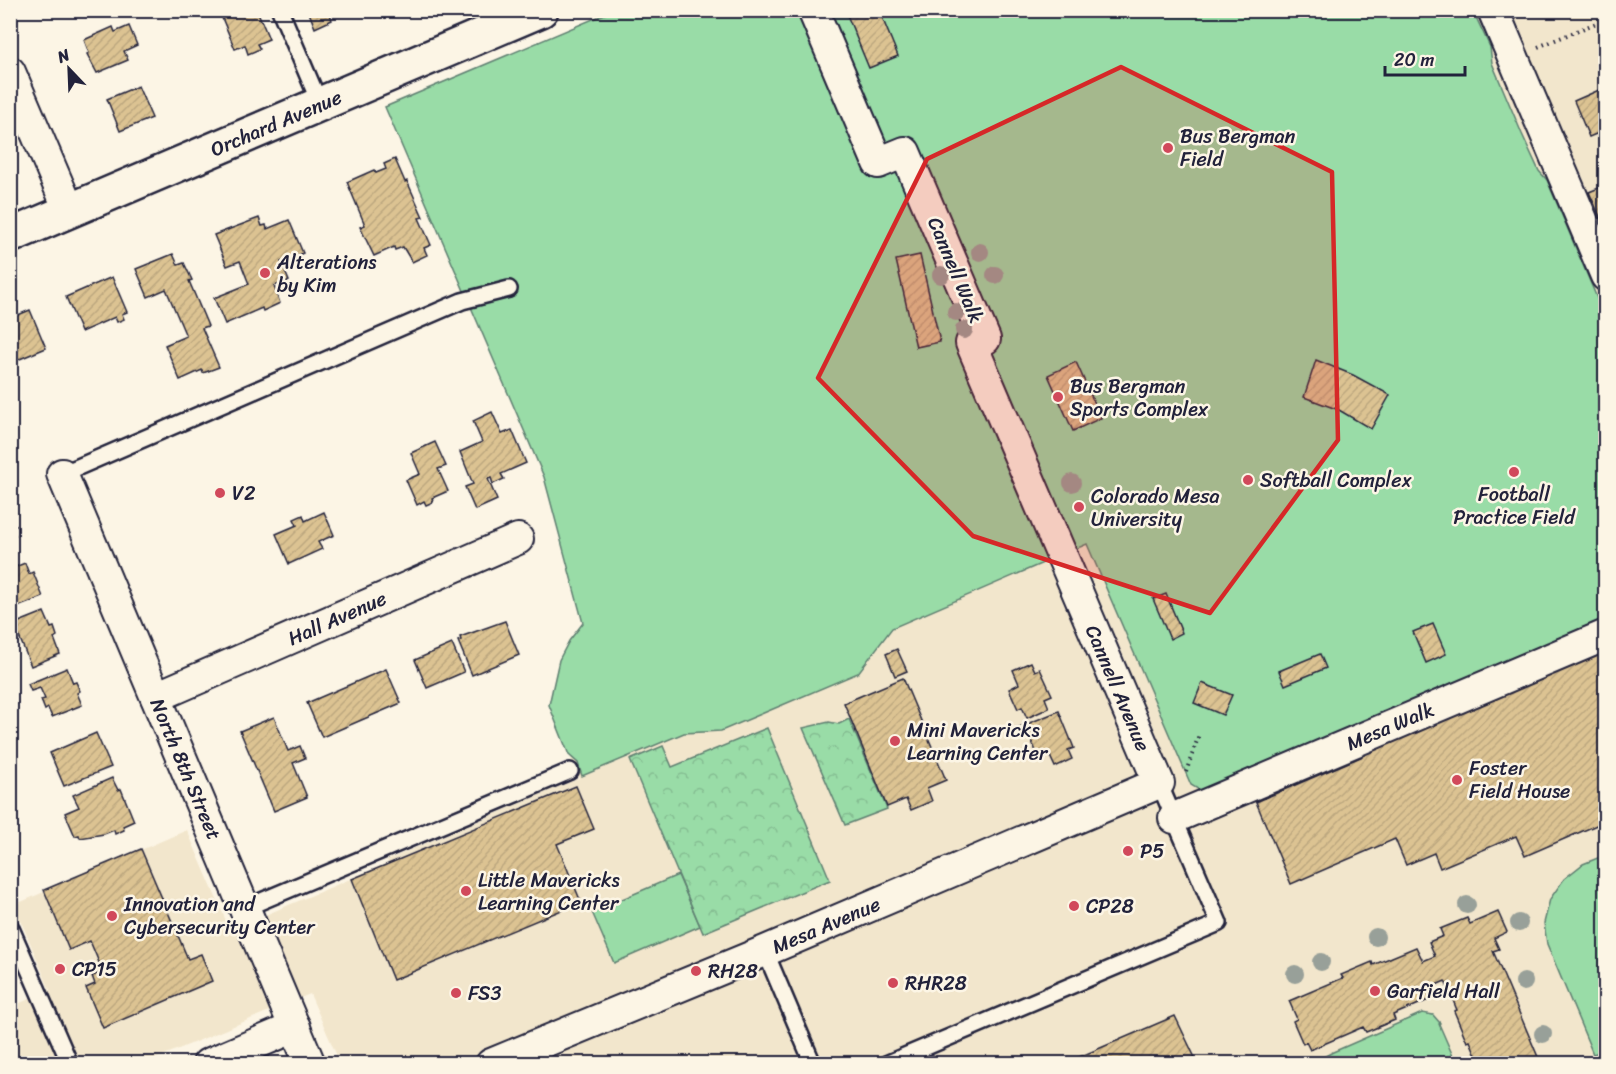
<svg xmlns="http://www.w3.org/2000/svg" width="1616" height="1074" viewBox="0 0 1616 1074" font-family="Sriracha,sans-serif">
	<style>
		.built { fill: #f2e6cc }
		.grass { fill: #99dca7; stroke: #5e7f71; stroke-width: 1.5 }
		.park { fill: url(#park-crowns); stroke: #5e7f71; stroke-width: 1.5 }
		.building { fill: url(#building-hatch); stroke: #22223b; stroke-width: 1.5 }
		.lines { fill: none; stroke-linecap: round; stroke-linejoin: round }
		.lane-casing { stroke: #22223b; stroke-width: 20 }
		.street-casing { stroke: #22223b; stroke-width: 34 }
		.secondary-casing { stroke: #22223b; stroke-width: 38 }
		.path { stroke: #22223b; stroke-width: 4; stroke-dasharray: 1.5 4.5; stroke-linecap: butt }
		.lane { stroke: #fcf5e5; stroke-width: 15 }
		.street { stroke: #fcf5e5; stroke-width: 30 }
		.secondary { stroke: #fcf5e5; stroke-width: 33 }
		.tree { fill: #98a099 }
		.marked { fill: #d62828; fill-opacity: 0.2; stroke: #d62828; stroke-width: 4.5; stroke-linejoin: round }
		.poi-dot { fill: #d1495b; stroke: #fcf5e5; stroke-width: 2 }
		.labels { text-anchor: middle; stroke-width: 5; stroke-linejoin: round; paint-order: stroke }
		.street-label { font-size: 20px; fill: #22223b; stroke: #fcf5e5 }
		.poi-label { font-size: 20px; fill: #22223b; stroke: #fcf5e5; text-anchor: start }
	</style>
	<defs>
		<pattern id="park-crowns" width="20" height="18" patternUnits="userSpaceOnUse" patternTransform="scale(1.5)"><rect width="20" height="18" fill="#99dca7"/><path d="M2 6a3 3 0 1 1 6 0M12 15a3 3 0 1 1 6 0" fill="none" stroke="#84bc91"/></pattern>
		<pattern id="building-hatch" width="6" height="6" patternUnits="userSpaceOnUse" patternTransform="scale(1.5)"><rect width="6" height="6" fill="#dcc392"/><path d="M-1 1l2-2M0 6l6-6M5 7l2-2" fill="none" stroke="#bca77f"/></pattern>
	</defs>
	<rect width="100%" height="100%" fill="#fcf5e5"/>
	<filter id="ink" filterUnits="userSpaceOnUse"><feTurbulence type="fractalNoise" baseFrequency=".0167" numOctaves="2"/><feDisplacementMap in="SourceGraphic" scale="12" xChannelSelector="R" yChannelSelector="G"/><feConvolveMatrix kernelMatrix="1 2 1 2 8 2 1 2 1" color-interpolation-filters="sRGB"/></filter>
	<g filter="url(#ink)">
		<path class="built" d="M612,11H1605V1063H340L310,994L145,1063L11,1064V1007L50,990L14,905L187,830L230,930L388,863L387,860L579,778L549,705L559,660L569,641L583,623L544,477L385,107Z"/>
		<g class="grass">
			<path d="M612,11H1473L1490,47L1492,63L1522,134L1539,171L1547,180L1605,317V623L1206,794L1191,785L1087,544L892,628L858,673L721,731L684,733L582,776L578,763L569,755L549,705L559,660L569,641L583,623L544,477L385,107Z"/>
			<path d="M1605,855L1606,1050L1593,1054L1547,944L1544,923L1550,899L1564,879L1583,864Z"/>
			<path d="M678,875L700,926L614,963L592,912Z"/>
			<path d="M1422,1013L1433,1015L1440,1023L1439,1024L1456,1063H1312L1333,1052Z"/>
		</g>
		<g class="park">
			<path d="M849,719L887,809L845,825L803,728L829,722L839,724Z"/>
			<path d="M767,728L830,880L703,933L630,760L663,746L672,767Z"/>
		</g>
		<g class="building">
			<path d="M226,10H235L237,14L244,10H257L269,39L257,44L260,49L248,54L245,45L235,49L220,13Z"/>
			<path d="M308,10H338L330,14L332,20L315,28Z"/>
			<path d="M845,10H879L898,56L869,68Z"/>
			<path d="M129,26L137,45L124,51L128,60L97,73L87,54L89,53L84,40L113,27L115,32Z"/>
			<path d="M138,86L152,118L120,131L107,99Z"/>
			<path d="M1606,87V130L1589,137L1574,101Z"/>
			<path d="M395,159L405,182L407,181L423,217L419,218L431,245L424,248L427,255L412,262L403,247L395,250L394,247L374,256L360,227L365,225L347,182L374,170L376,173L386,169L384,164Z"/>
			<path d="M1606,175V230L1589,192L1604,186L1601,177Z"/>
			<path d="M259,218L262,226L266,225L267,229L289,220L303,253L281,262L289,281L274,286L280,303L263,311L262,308L225,324L214,298L249,284L240,261L227,266L214,235Z"/>
			<path d="M173,254L178,265L184,263L192,280L189,281L208,326L202,328L219,367L203,373L202,370L180,380L165,345L186,336L166,289L148,297L136,269Z"/>
			<path d="M920,255L940,342L916,347L896,260Z"/>
			<path d="M112,277L127,312L122,314L124,319L117,322L115,317L81,332L66,297Z"/>
			<path d="M30,310L46,348L10,363V323L13,322L11,318Z"/>
			<path d="M1316,360L1353,375L1390,395L1371,429L1339,410L1304,397Z"/>
			<path d="M1076,362L1101,418L1073,431L1048,375Z"/>
			<path d="M492,412L502,434L512,430L526,463L501,474L504,479L493,484L491,478L488,479L497,500L475,510L465,487L473,484L460,452L482,442L473,421Z"/>
			<path d="M435,442L446,466L438,469L448,491L432,498L433,502L426,505L424,501L417,505L406,480L420,474L411,453Z"/>
			<path d="M324,512L334,535L318,542L322,549L289,564L276,534L297,525L294,519L303,515L305,521Z"/>
			<path d="M12,519L16,526L12,528L15,535L10,537V520Z"/>
			<path d="M25,563L29,574L33,572L43,597L10,610V569Z"/>
			<path d="M1166,594L1182,633L1170,639L1153,599Z"/>
			<path d="M44,612L51,628L54,627L57,636L54,638L60,654L31,666L14,624Z"/>
			<path d="M505,621L519,655L472,675L458,641L461,640L460,637Z"/>
			<path d="M1433,624L1446,654L1426,663L1413,632Z"/>
			<path d="M1606,641V821L1525,856L1516,836L1440,868L1434,853L1406,865L1395,839L1291,884L1256,802L1361,757L1359,754Z"/>
			<path d="M452,644L464,672L427,688L415,660Z"/>
			<path d="M897,649L907,671L895,676L886,654Z"/>
			<path d="M1320,654L1326,668L1285,685L1279,671Z"/>
			<path d="M1031,662L1035,671L1040,669L1052,695L1045,698L1049,708L1027,718L1022,707L1018,709L1009,689L1019,684L1013,670Z"/>
			<path d="M67,668L73,683L76,682L80,691L77,693L82,705L52,717L48,708L45,710L41,700L45,699L40,688L31,691L28,684Z"/>
			<path d="M386,669L401,703L322,737L307,703Z"/>
			<path d="M903,678L946,780L927,788L932,801L911,810L906,799L887,807L844,703Z"/>
			<path d="M1202,683L1232,695L1223,715L1194,703Z"/>
			<path d="M1059,711L1074,748L1068,750L1072,759L1055,767L1048,752L1038,756L1028,732L1020,736L1017,728Z"/>
			<path d="M274,717L288,751L300,746L305,758L293,763L307,797L274,811L240,731Z"/>
			<path d="M96,733L111,767L64,786L50,753Z"/>
			<path d="M112,778L118,790L121,789L134,821L123,826L124,830L115,834L114,830L104,834L80,838L79,835L75,836L65,813L79,807L73,795Z"/>
			<path d="M576,786L594,829L557,844L581,902L393,980L352,879Z"/>
			<path d="M141,849L188,959L201,954L212,981L103,1028L86,988L95,984L92,976L103,972L90,941L69,950L44,890Z"/>
			<path d="M1498,912L1507,932L1494,938L1499,949L1493,951L1541,1064H1480L1470,1041L1467,1042L1454,1011L1457,1010L1445,981L1434,986L1438,996L1393,1015L1395,1020L1366,1032L1363,1027L1310,1050L1306,1042L1303,1044L1293,1021L1297,1019L1289,1001L1343,978L1341,975L1372,962L1373,965L1416,947L1423,961L1435,956L1429,942L1443,936L1440,929L1467,918L1470,924Z"/>
			<path d="M1175,1016L1198,1064H1063Z"/>
		</g>
		<g class="lines">
			<defs>
				<g id="lane">
					<path d="M280,10L320,104"/>
					<path d="M62,474L462,301L509,289"/>
					<path d="M245,908L570,771"/>
					<path d="M10,926L70,1064"/>
					<path d="M765,951L813,1064"/>
					<path d="M886,1064L1219,923L1159,783"/>
				</g>
				<g id="street">
					<path d="M1493,10L1606,276"/>
					<path d="M10,72L69,210"/>
					<path d="M62,474L310,1064"/>
					<path d="M156,697L518,539"/>
					<path d="M1174,818L1606,635"/>
					<path d="M208,1064L295,1027"/>
					<path d="M491,1064L765,951L1159,783L971,343L985,339L905,152L878,163L813,10"/>
				</g>
				<path id="secondary" d="M10,236L541,10"/>
			</defs>
			<use href="#lane" class="lane-casing"/>
			<use href="#street" class="street-casing"/>
			<use href="#secondary" class="secondary-casing"/>
			<g class="path">
				<path d="M1538,47L1606,19"/>
				<path d="M1186,772L1199,735"/>
			</g>
			<use href="#lane" class="lane"/>
			<use href="#street" class="street"/>
			<use href="#secondary" class="secondary"/>
		</g>
		<g class="tree">
			<circle cx="980" cy="252" r="9"/>
			<circle cx="941" cy="275" r="9"/>
			<circle cx="995" cy="275" r="9"/>
			<circle cx="956" cy="312" r="9"/>
			<circle cx="964" cy="330" r="9"/>
			<circle cx="1072" cy="483" r="9"/>
			<circle cx="1467" cy="905" r="9"/>
			<circle cx="1519" cy="923" r="9"/>
			<circle cx="1376" cy="937" r="9"/>
			<circle cx="1321" cy="962" r="9"/>
			<circle cx="1295" cy="974" r="9"/>
			<circle cx="1524" cy="982" r="9"/>
			<circle cx="1543" cy="1034" r="9"/>
		</g>
	</g>
	<path class="marked" d="M1121,67L1332,172L1338,440L1210,613L973,536L818,378L927,159Z"/>
	<g class="poi-dot">
		<circle cx="1168" cy="148" r="6"/>
		<circle cx="265" cy="273" r="6"/>
		<circle cx="1058" cy="397" r="6"/>
		<circle cx="1514" cy="472" r="6"/>
		<circle cx="1248" cy="480" r="6"/>
		<circle cx="220" cy="493" r="6"/>
		<circle cx="1079" cy="507" r="6"/>
		<circle cx="895" cy="741" r="6"/>
		<circle cx="1457" cy="780" r="6"/>
		<circle cx="1128" cy="851" r="6"/>
		<circle cx="466" cy="891" r="6"/>
		<circle cx="1074" cy="906" r="6"/>
		<circle cx="112" cy="916" r="6"/>
		<circle cx="60" cy="969" r="6"/>
		<circle cx="696" cy="971" r="6"/>
		<circle cx="893" cy="983" r="6"/>
		<circle cx="1375" cy="991" r="6"/>
		<circle cx="456" cy="993" r="6"/>
	</g>
	<g class="labels">
		<g class="street-label">
			<text transform="translate(276 123) rotate(-23)" y="7">Orchard Avenue</text>
			<text transform="translate(956 270) rotate(67)" y="7">Cannell Walk</text>
			<text transform="translate(337 618) rotate(-24)" y="7">Hall Avenue</text>
			<text transform="translate(1118 688) rotate(67)" y="7">Cannell Avenue</text>
			<text transform="translate(1390 726) rotate(-23)" y="7">Mesa Walk</text>
			<text transform="translate(186 769) rotate(67)" y="7">North 8th Street</text>
			<text transform="translate(826 925) rotate(-23)" y="7">Mesa Avenue</text>
		</g>
		<g class="poi-label">
			<text x="1180" y="143">Bus Bergman<tspan x="1180" dy="23">Field</tspan></text>
			<text x="277" y="269">Alterations<tspan x="277" dy="23">by Kim</tspan></text>
			<text x="1070" y="393">Bus Bergman<tspan x="1070" dy="23">Sports Complex</tspan></text>
			<text x="1260" y="487">Softball Complex</text>
			<text x="232" y="500">V2</text>
			<text x="1514" y="501" text-anchor="middle">Football<tspan x="1514" dy="23">Practice Field</tspan></text>
			<text x="1091" y="503">Colorado Mesa<tspan x="1091" dy="23">University</tspan></text>
			<text x="907" y="737">Mini Mavericks<tspan x="907" dy="23">Learning Center</tspan></text>
			<text x="1469" y="775">Foster<tspan x="1469" dy="23">Field House</tspan></text>
			<text x="1140" y="858">P5</text>
			<text x="478" y="887">Little Mavericks<tspan x="478" dy="23">Learning Center</tspan></text>
			<text x="124" y="911">Innovation and<tspan x="124" dy="23">Cybersecurity Center</tspan></text>
			<text x="1086" y="913">CP28</text>
			<text x="72" y="976">CP15</text>
			<text x="708" y="978">RH28</text>
			<text x="905" y="990">RHR28</text>
			<text x="1387" y="998">Garfield Hall</text>
			<text x="468" y="1000">FS3</text>
		</g>
	</g>
	<rect width="1616" height="1074" fill="none" stroke="#fcf5e5" stroke-width="36"/>
	<rect x="18" y="18" width="1580" height="1038" fill="none" stroke="#22223b" stroke-width="2" filter="url(#ink)"/>
	<g transform="translate(69 69) rotate(337)" stroke="#fcf5e5" stroke-width="4.5" paint-order="stroke">
	<path d="M0-4.5L10 22L0 15L-10 22Z" fill="#22223b"/>
	<text y="-9" font-size="16" font-weight="bold" text-anchor="middle" fill="#22223b">N</text>
	</g>
	<path d="M1385 66v9h80v-9" fill="none" stroke="#22223b" stroke-width="3"/>
	<text x="1394" y="66" font-size="18" fill="#22223b" stroke="#fcf5e5" stroke-width="4.5" paint-order="stroke">20 m</text>
</svg>
